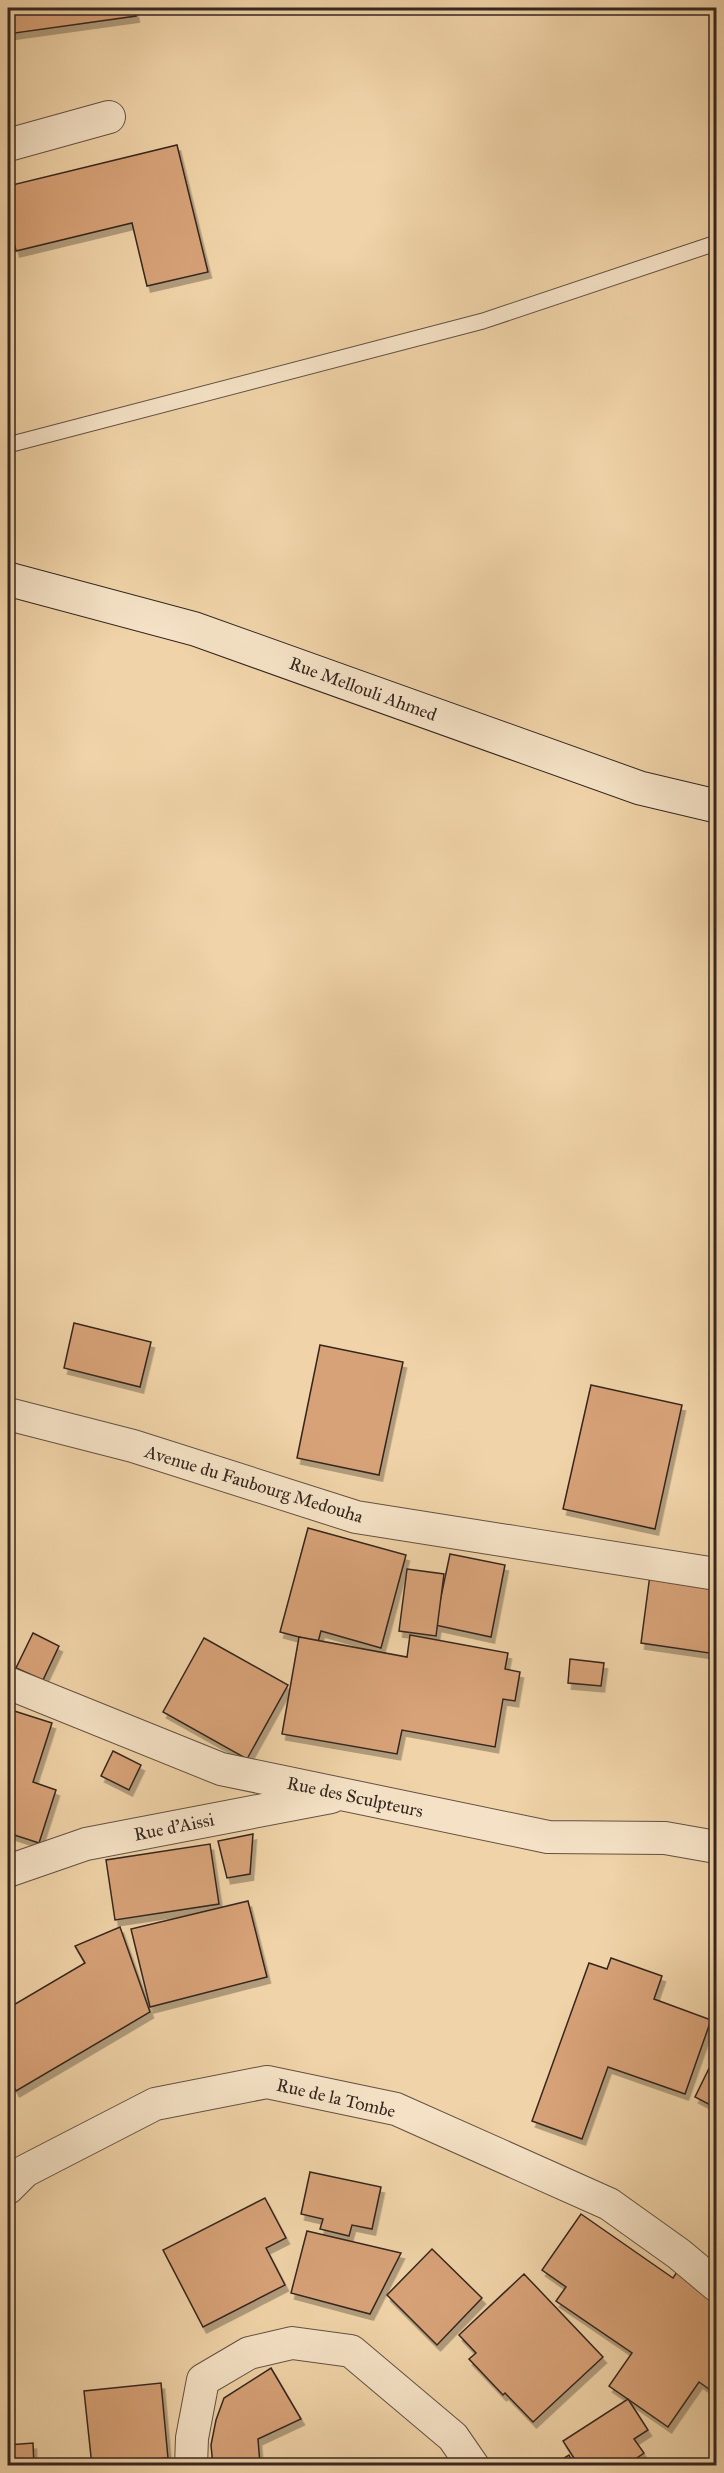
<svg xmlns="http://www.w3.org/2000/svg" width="724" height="2473" viewBox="0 0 724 2473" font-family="'IM FELL Great Primer',serif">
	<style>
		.building { fill: #d8a278; stroke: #34261f; stroke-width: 1.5; filter: url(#shadow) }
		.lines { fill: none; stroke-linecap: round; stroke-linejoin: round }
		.lane-casing { stroke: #635141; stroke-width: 17 }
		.street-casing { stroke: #635141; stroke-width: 34 }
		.secondary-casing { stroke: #34261f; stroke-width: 35 }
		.lane { stroke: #f5e2c6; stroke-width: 15 }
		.street { stroke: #f5e2c6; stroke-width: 32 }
		.secondary { stroke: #f5e2c6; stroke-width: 33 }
		.labels { text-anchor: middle; stroke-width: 6; stroke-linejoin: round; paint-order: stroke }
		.street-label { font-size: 18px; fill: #34261f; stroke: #f5e2c6 }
	</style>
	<defs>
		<filter id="shadow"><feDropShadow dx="3.5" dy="6" stdDeviation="0" flood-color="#0004"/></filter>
	</defs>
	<rect width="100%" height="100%" fill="#f0d3a8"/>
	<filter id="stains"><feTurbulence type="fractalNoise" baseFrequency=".00333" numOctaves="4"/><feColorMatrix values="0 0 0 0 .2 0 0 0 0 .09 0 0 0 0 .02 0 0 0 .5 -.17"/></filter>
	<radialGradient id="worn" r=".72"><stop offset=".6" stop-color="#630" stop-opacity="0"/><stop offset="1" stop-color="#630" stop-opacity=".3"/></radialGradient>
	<g class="building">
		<path d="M8,8H134L136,16L8,34Z"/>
		<path d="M177,145L208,272L147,286L132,223L16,251L8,216V186Z"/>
		<path d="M74,1323L151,1342L140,1387L64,1368Z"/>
		<path d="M320,1345L403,1362L379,1475L297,1458Z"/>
		<path d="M591,1385L682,1405L655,1529L563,1509Z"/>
		<path d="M308,1528L406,1555L381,1648L321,1631L318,1642L280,1632Z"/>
		<path d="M450,1554L505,1565L491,1637L435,1625Z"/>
		<path d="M651,1567L716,1576V1654L641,1643Z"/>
		<path d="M407,1569L444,1574L436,1636L399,1631Z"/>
		<path d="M33,1633L59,1646L43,1680L16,1668Z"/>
		<path d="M410,1635L508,1653L505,1669L520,1672L515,1701L503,1699L495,1747L402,1730L397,1754L282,1734L299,1637L407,1657Z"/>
		<path d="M204,1638L288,1685L247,1759L163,1712Z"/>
		<path d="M570,1659L604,1663L601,1686L568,1683Z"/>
		<path d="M8,1709L52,1723L33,1782L56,1790L39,1843L8,1833Z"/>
		<path d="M113,1751L141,1765L129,1790L101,1776Z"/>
		<path d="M253,1834L250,1874L227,1878L218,1841Z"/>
		<path d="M210,1844L219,1904L115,1920L106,1860Z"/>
		<path d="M248,1901L267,1977L150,2007L131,1929Z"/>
		<path d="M120,1927L150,2012L16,2091L8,2076V1998L12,2006L85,1963L75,1946Z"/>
		<path d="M611,1958L662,1976L654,1999L711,2020L685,2094L608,2067L582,2139L532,2121L589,1963L607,1969Z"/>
		<path d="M716,2054V2108L695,2097Z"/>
		<path d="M310,2172L381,2187L372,2229L352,2225L349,2236L320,2229L323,2219L301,2214Z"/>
		<path d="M265,2198L286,2238L266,2248L285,2285L203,2327L163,2250Z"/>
		<path d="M581,2214L673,2278L677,2272L716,2299V2394L699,2382L668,2427L609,2386L632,2353L556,2301L566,2287L542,2270Z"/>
		<path d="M307,2231L401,2253L370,2314L291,2293Z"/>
		<path d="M432,2249L482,2298L437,2345L387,2295Z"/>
		<path d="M524,2274L603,2357L533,2422L505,2393L503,2395L469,2359L476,2353L459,2335Z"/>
		<path d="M271,2368L301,2419L258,2439L260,2464L284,2461L285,2466H213L211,2445L216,2420L224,2398Z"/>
		<path d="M161,2383L168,2458L138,2461V2466H92L84,2391Z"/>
		<path d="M628,2399L648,2430L634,2439L644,2453L625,2466H579L563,2441Z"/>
		<path d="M33,2443L34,2466H8V2445Z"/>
		<path d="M569,2455L575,2466H551Z"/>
	</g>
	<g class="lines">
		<defs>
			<path id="lane" d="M8,445L483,321L716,243"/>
			<g id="street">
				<path d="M8,145L109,117"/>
				<path d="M8,1414L133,1446L356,1517L716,1574"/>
				<path d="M8,1683L221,1769L548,1837L665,1838L716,1847"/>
				<path d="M8,1871L86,1844L331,1797"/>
				<path d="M8,2188L25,2171L155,2104L267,2082L396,2109L609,2204L679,2254L716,2285"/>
				<path d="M191,2466L192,2438L203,2380L249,2353L292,2343L351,2351L453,2437L473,2466"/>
			</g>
			<path id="secondary" d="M8,579L195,629L640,788L716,806"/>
		</defs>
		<use href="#lane" class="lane-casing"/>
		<use href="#street" class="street-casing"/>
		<use href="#secondary" class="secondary-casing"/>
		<use href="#lane" class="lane"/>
		<use href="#street" class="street"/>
		<use href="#secondary" class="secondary"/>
	</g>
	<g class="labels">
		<g class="street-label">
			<text transform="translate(363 689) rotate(20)" y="6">Rue Mellouli Ahmed</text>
			<text transform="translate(254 1484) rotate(17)" y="6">Avenue du Faubourg Medouha</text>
			<text transform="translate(355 1797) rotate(12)" y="6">Rue des Sculpteurs</text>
			<text transform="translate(174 1827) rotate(-11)" y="6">Rue d'Aissi</text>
			<text transform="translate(336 2098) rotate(13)" y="6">Rue de la Tombe</text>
		</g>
	</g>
	<rect width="724" height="2473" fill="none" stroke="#f0d3a8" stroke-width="30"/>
	<rect x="9" y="9" width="706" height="2455" fill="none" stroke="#34261f" stroke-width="3"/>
	<rect x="15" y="15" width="694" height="2443" fill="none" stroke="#34261f" stroke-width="1.5"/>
	<rect width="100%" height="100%" filter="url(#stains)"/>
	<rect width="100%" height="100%" fill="url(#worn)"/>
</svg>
